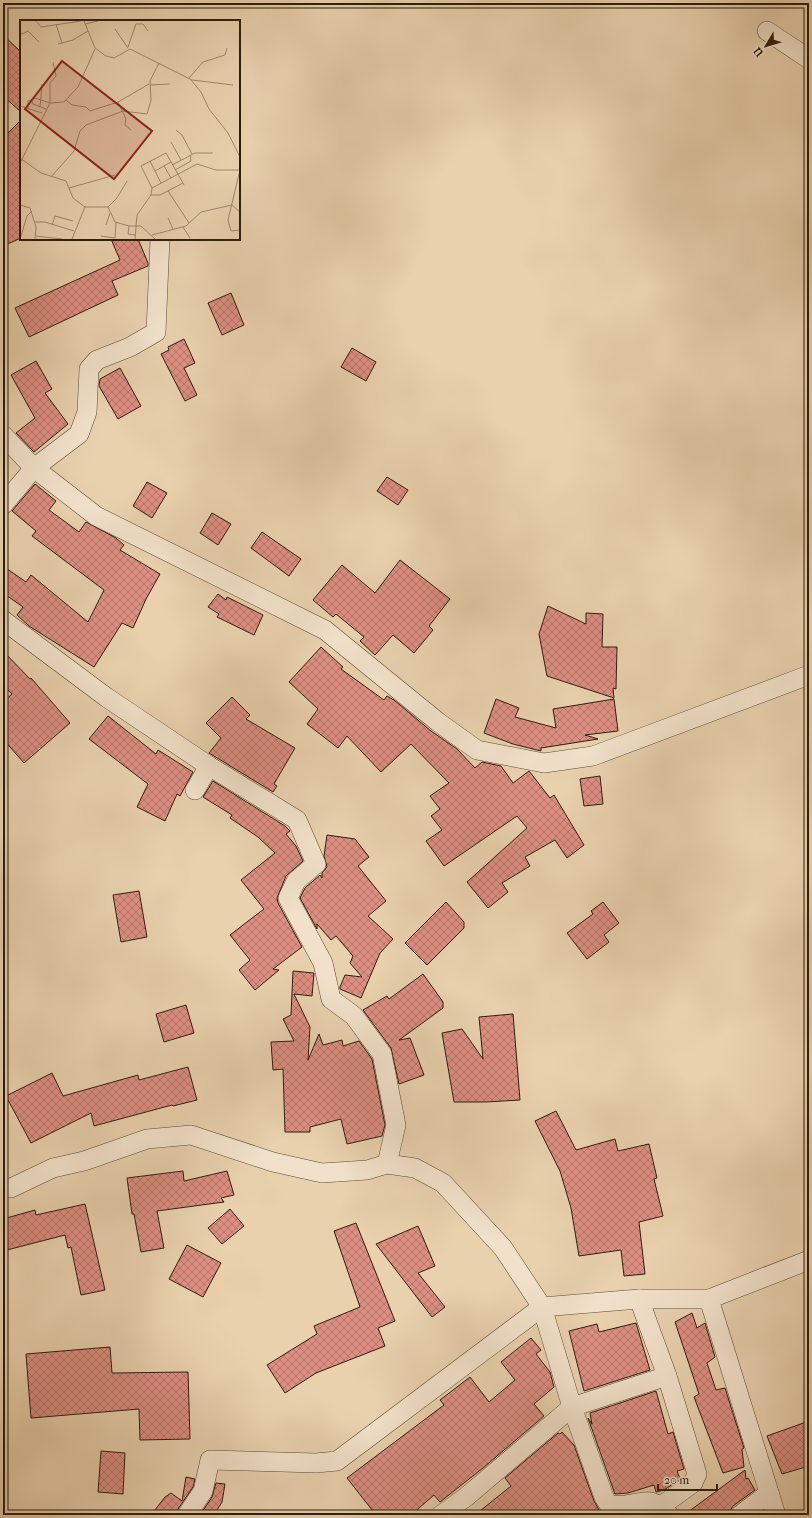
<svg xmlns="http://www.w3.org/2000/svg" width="812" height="1518" viewBox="0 0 812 1518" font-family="'IM FELL French Canon',serif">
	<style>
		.building { fill: url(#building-cross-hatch); stroke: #2c1d0b }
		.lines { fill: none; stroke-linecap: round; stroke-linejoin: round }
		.minor-casing { stroke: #5b4a34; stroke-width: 20 }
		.minor { stroke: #f1e1ca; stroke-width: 19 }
		.inset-road { fill: none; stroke: #9d896d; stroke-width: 1 }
		.view { fill: #8f2418; fill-opacity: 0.15; stroke: #8f2418; stroke-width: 2 }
		.inset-edge { fill: none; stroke: #2c1d0b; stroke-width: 2 }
	</style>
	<defs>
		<pattern id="building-cross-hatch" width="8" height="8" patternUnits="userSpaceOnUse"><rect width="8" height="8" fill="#de8f83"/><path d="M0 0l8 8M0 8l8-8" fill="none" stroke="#b47469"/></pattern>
	</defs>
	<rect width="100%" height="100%" fill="#e9d1ae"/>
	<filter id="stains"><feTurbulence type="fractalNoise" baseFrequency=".005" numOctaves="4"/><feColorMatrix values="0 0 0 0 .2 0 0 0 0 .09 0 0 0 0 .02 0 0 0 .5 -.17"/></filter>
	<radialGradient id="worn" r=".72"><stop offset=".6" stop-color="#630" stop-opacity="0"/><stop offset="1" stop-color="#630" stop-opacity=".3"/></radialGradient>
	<g class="building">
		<path d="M3,35L21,52V112L3,96Z"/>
		<path d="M21,120V238L3,246V138Z"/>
		<path d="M111,239H138L148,263V266L112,281L118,295L29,337L15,308L120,260Z"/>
		<path d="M231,293L244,325L222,335L208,303Z"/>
		<path d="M184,339L195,363L184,368L197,395L185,401L161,354L169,350L168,347Z"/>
		<path d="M352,348L376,362L366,381L341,367Z"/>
		<path d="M36,361L52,389L45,393L68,424L34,452L16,433L35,418L11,375Z"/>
		<path d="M120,368L141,406L118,419L99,386L100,379Z"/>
		<path d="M387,477L408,490L398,505L377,491Z"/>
		<path d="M147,482L167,493L152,518L133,506Z"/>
		<path d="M35,484L56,501L49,510L79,532L86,522L116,538L124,545L120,550L160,574L146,599L133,628L122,623L94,667L29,626L17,615L23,607L3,593V566L26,582L31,575L88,622L104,590L32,536L36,531L12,511Z"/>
		<path d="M212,513L231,524L218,545L200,533Z"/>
		<path d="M262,532L301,559L289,576L251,548Z"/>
		<path d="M400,560L450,599L429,626L433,630L414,653L393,635L375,655L360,641L364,637L336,614L333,617L313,600L342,565L375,593Z"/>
		<path d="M218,594L226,600L227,597L263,615L254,635L217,617L219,614L208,607Z"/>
		<path d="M548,606L586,624V613L603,614L602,647H617L616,689L613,688L614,698L547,676L539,634Z"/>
		<path d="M321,647L343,667L341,669L384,700L387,696L394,700L431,731L457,749L475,768L482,762L501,766L513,783L529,771L550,798L554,795L584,845L567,858L555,840L525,857L530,866L502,883L508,892L488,908L467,882L527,828L517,816L444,866L426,841L442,830L431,816L440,809L430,796L449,783L411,744L381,772L347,736L338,748L307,724L318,709L289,682Z"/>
		<path d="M3,651L30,679L31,678L70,723L24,763L3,739V702L12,694L3,685Z"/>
		<path d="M232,697L250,715L246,719L295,748L274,784L277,786L273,792L209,753L221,738L206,723Z"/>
		<path d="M496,699L519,708L515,717L556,728L553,709L614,699L618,731L585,735L598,739L541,748V751L513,744L484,733Z"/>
		<path d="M108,716L156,754L158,750L193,772L180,796L177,794L165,821L137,807L148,784L89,739Z"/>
		<path d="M600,776L603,804L584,806L580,779Z"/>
		<path d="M213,781L285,826L290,831L286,834L296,846L303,861L286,876L277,898L278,903L302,947L273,969L279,970L255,990L239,970L250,960L230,935L264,909L241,880L275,853L258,837L230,818L232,815L203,797Z"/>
		<path d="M327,835L355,839L369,857L358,866L386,901L368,916L393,939L380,953L361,998L340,989V987L345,975L362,977L350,963L353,956L336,936L331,940L317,924V929L300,898L305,888L320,875L322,878V873L327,867L324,856Z"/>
		<path d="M139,891L147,937L121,942L113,895Z"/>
		<path d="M446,902L464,922V928L427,965L405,943Z"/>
		<path d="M603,902L619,923L604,935L609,942L587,959L567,933L593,914L591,911Z"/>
		<path d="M293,971L314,973L312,996L294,994L310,1027L308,1060L319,1034L323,1045L342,1040L343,1046L359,1041L372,1059L385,1125L382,1136L347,1144L341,1119L310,1127V1132H285L283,1069L273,1070L271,1042L294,1041L283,1019L291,1015Z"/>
		<path d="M423,974L443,1002V1008L399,1040L410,1038L424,1075L399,1084L391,1048L363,1010L387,996L389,999Z"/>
		<path d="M186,1005L194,1033L164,1042L156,1014Z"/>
		<path d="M513,1014L520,1100L486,1102H454L442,1033L462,1029L483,1059L479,1017Z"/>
		<path d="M188,1067L197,1100L173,1106L172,1105L94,1126L91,1113L31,1143L6,1096L52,1073L63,1096L138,1075L139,1080Z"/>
		<path d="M556,1111L576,1150L615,1139L618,1151L649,1144L657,1178L654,1179L663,1216L639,1222L645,1274L624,1276L621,1250L579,1256L571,1208L560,1171L535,1121Z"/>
		<path d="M183,1171L184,1181L227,1171L234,1195L221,1198L224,1202L157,1211L164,1248L141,1252L134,1214H132L127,1178Z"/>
		<path d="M85,1204L105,1290L81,1295L71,1247L68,1248L65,1235L3,1251V1219L35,1210L36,1215Z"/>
		<path d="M230,1209L244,1226L222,1244L208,1228Z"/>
		<path d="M356,1223L395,1321L378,1328L385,1346L316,1373L285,1393L267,1365L317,1334L314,1326L360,1307L334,1231Z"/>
		<path d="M418,1226L435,1266L418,1273L445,1307L432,1317L376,1244Z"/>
		<path d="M187,1245L221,1263L203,1297L169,1279Z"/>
		<path d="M692,1313L697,1328L705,1323L715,1357L707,1363L716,1390L725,1388L744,1448L742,1449L744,1467L723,1473L694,1397L699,1394L675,1322Z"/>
		<path d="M636,1323L650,1370L584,1391L569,1331L597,1324L599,1332Z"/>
		<path d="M531,1338L541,1350L536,1354L550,1372L554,1387L534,1404L544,1416L483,1468L440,1502L434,1495L411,1515H376L347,1478L444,1405L440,1400L470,1377L489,1402L515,1380L501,1362Z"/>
		<path d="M110,1347L112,1373L188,1372L190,1439L140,1440L139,1409L31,1418L26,1354Z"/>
		<path d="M656,1391L668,1434L673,1432L684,1469L677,1471L680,1479L664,1490L656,1492L654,1485L628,1493L615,1494L588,1418L592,1424L590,1413Z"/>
		<path d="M809,1421V1466L782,1474L767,1436Z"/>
		<path d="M562,1432L574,1445L594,1501L599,1510L594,1515H475L511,1486L505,1478L558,1433L560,1434Z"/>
		<path d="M101,1451L125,1453L123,1494L98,1492Z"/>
		<path d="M745,1470L746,1479L748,1478L755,1490L733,1506L730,1511L724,1515H684Z"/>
		<path d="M186,1477L195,1479L193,1487L178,1509L176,1515H151L165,1497L171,1493L182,1501Z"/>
		<path d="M216,1483L225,1484L222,1502L214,1515H200L212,1497Z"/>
	</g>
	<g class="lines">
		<defs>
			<g id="minor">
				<path d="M767,31L809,59"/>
				<path d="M3,435L34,468L96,516L325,630L438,722L477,750L544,763L593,756L809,675"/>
				<path d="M3,505L34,468L79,434L87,412L89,369L97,360L130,347L156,332L160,239"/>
				<path d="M3,620L106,697L209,766L297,820L316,864L296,881L288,898L323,963L331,999L354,1016L382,1054L396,1125L387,1164"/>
				<path d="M195,790L209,766"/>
				<path d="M3,1188H11L53,1168L84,1161L147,1139L191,1135L273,1162L322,1173L367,1170L387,1164L415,1168L443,1183L503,1248L542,1307L572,1407L604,1497L609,1505C615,1505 620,1506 626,1505C648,1502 651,1496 669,1515"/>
				<path d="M639,1299L667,1376L697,1474L693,1483L661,1506"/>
				<path d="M709,1299L776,1515"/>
				<path d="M187,1515L203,1491L210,1460L316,1463L337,1461L542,1307L639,1299H709L809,1260"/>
				<path d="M441,1515L466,1497L572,1407L667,1376"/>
				<path d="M740,1515L769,1493"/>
			</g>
		</defs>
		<use href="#minor" class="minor-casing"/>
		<use href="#minor" class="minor"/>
	</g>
	<g transform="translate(20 20)">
		<rect width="220" height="220" fill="#e9d1ae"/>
		<path class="inset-road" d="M16,1L21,7L61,1M64,1L75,28L86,36L94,38L110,29L172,60L213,65M36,4L42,23M65,4L78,1M95,9L108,28M0,12L2,14L8,11L19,22M38,24L53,20L68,11M108,27L116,4H123L128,11M169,58L183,42L205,35L207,28M171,60L181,72L189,89L208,113L220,137M130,65L150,64M46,80L52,85L66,87L70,91L98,82L129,64M12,81L13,84L26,89M98,82L106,99L105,105L111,110M0,86L22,93M20,87L22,64M8,88V81L15,78L30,83L44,82L58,67L75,29M156,110L162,115L172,134M151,122L161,140M0,138L21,153L46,161L53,178L65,187H88L95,202L109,206H121L135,219M130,141L141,163M0,143L30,83V63L36,56L33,42M152,145L175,133H193M144,146L151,158M155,150L171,141L170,135M220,150L208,200L211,211L220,210M135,151L151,142M31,157L54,131L60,111L66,105L103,91L127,94L131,80L130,61L139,43M49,168L95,155M132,168L121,146L146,133L164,165M148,171L169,203M131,175H140L163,163M0,185L10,188L16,207L15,219M88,187L97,178L107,161M148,198L153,209M15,202H25L54,211M32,205L35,196L53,201M86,205L90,193M109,206L108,214L115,215M163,207L170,218M132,215L166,206L181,192L212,185L220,192M16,216L42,219M81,216L95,218L96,203M0,219L7,196L12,191M52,219L65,187M115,219L117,195L131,175L132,168L177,144L196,150H220"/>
		<path class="view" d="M42,41L132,111L94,159L5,89Z"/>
		<rect width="220" height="220" class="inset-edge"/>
	</g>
	<rect width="812" height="1518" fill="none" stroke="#e9d1ae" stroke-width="16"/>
	<rect x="4" y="4" width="804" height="1510" fill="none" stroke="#2c1d0b" stroke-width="2"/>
	<rect x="8" y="8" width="796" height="1502" fill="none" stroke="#2c1d0b"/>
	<g transform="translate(766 46) rotate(232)" stroke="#f1e1ca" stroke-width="3" paint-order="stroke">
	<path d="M0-3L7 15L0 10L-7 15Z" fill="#2c1d0b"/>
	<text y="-6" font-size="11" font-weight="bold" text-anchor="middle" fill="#2c1d0b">U</text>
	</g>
	<path d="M658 1484v6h59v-6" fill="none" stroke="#2c1d0b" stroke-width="2"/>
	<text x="664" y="1484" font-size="12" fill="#2c1d0b" stroke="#f1e1ca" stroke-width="3" paint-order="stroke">20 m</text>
	<rect width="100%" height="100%" filter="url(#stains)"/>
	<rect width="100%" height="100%" fill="url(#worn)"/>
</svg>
